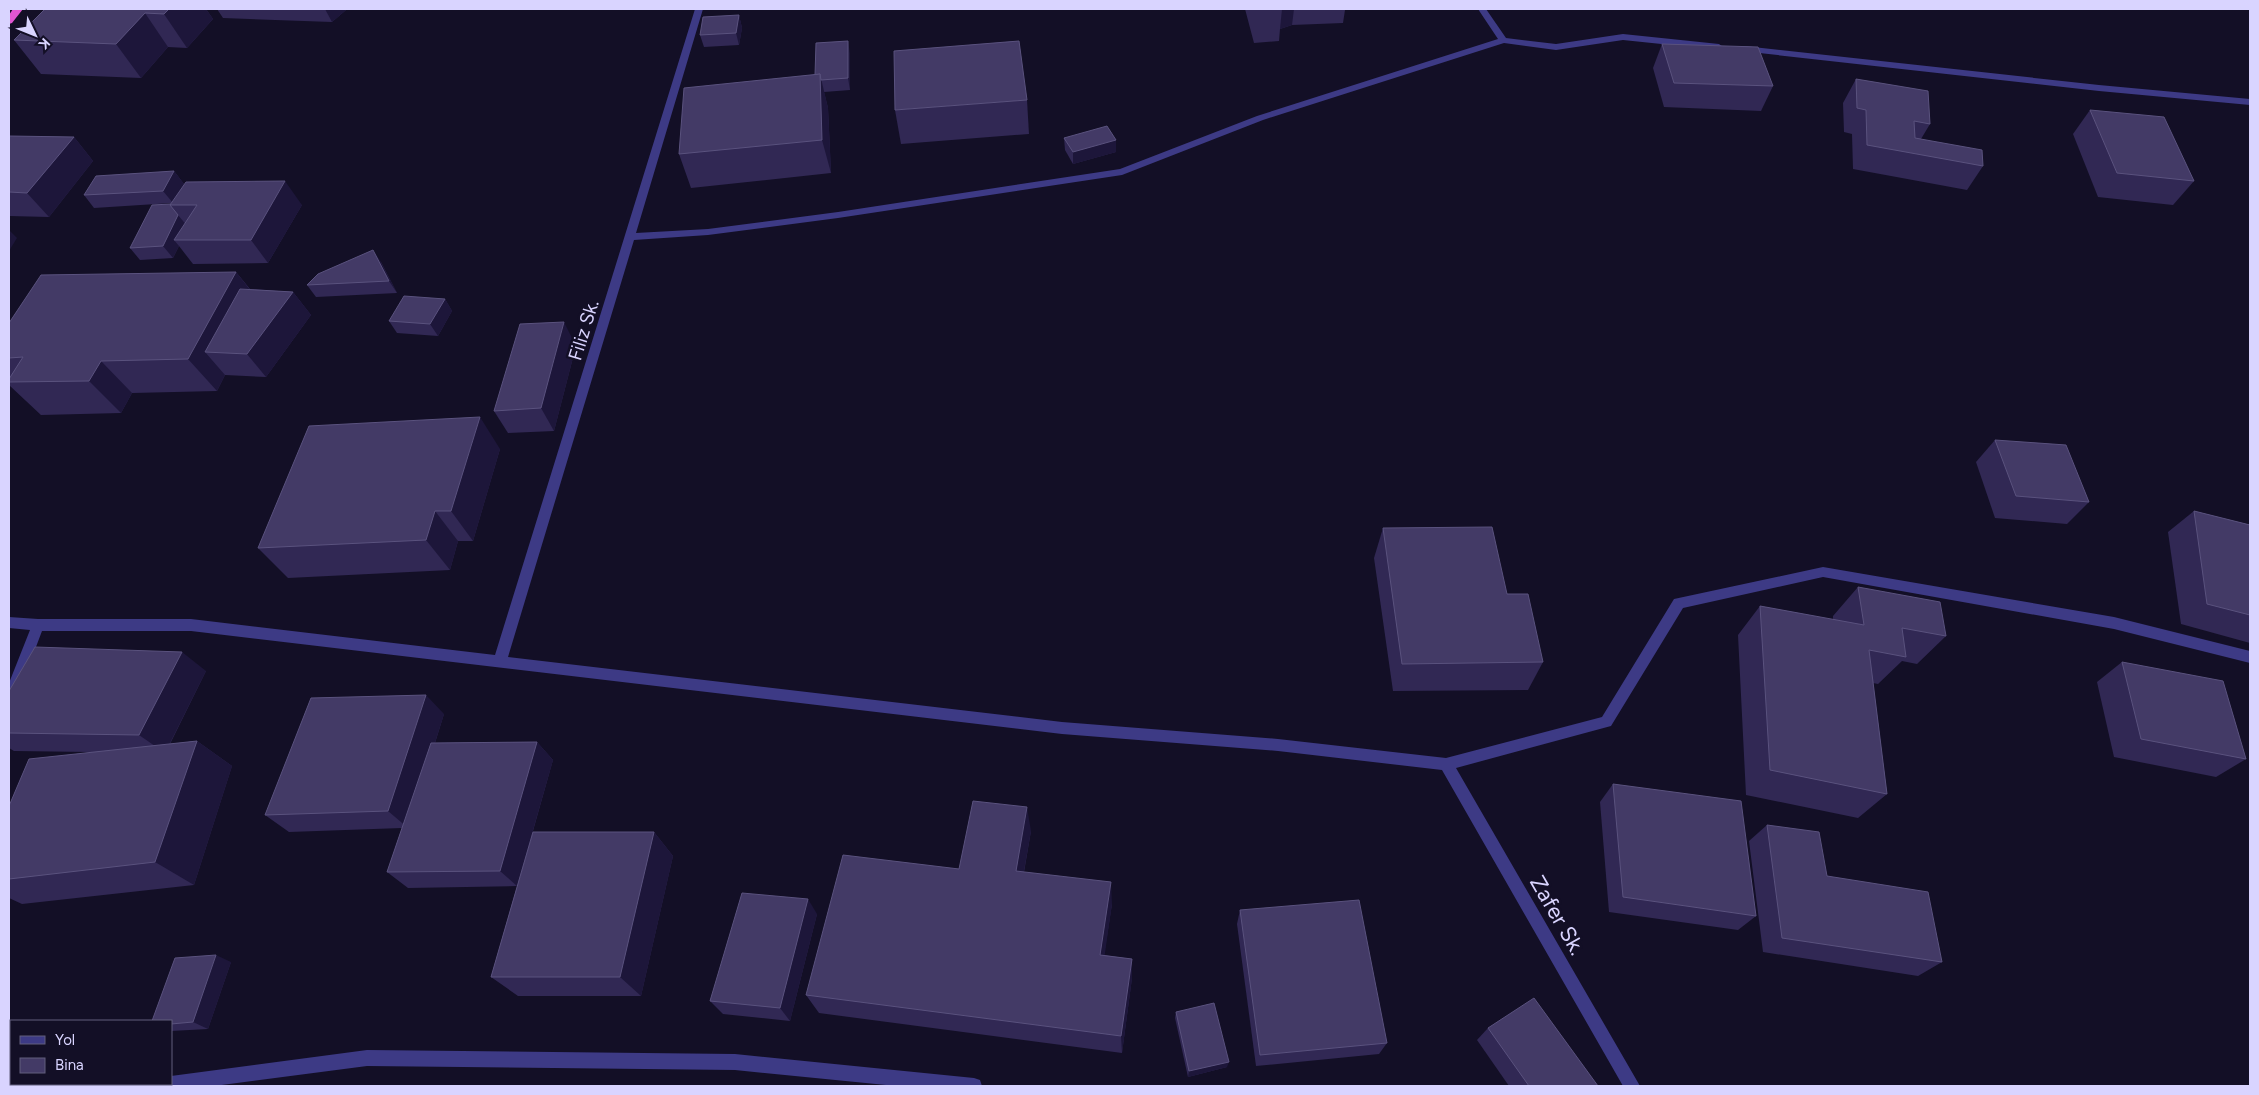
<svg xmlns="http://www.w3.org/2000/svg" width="2259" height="1095" viewBox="0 0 2259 1095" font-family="Figtree,sans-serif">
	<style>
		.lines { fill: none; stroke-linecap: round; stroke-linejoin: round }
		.minor { fill: #3d3a85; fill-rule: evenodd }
		.trunk { fill: #e055d1; fill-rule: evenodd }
		.wall { fill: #312854 }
		.shaded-wall { fill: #1d163a }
		.building { fill: #433a66; stroke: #5a527e }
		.labels { text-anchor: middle; stroke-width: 5; stroke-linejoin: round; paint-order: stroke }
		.street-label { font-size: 19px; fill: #d9d4ff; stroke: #130f26 }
		.near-street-label { font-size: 22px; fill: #d9d4ff; stroke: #130f26 }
	</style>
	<rect width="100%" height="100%" fill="#130f26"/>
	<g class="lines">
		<g class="minor">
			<path d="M695,9H703L636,233L708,229L838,212L1120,169L1257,116L1498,39L1478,9H1486L1506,38L1556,44L1623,34L1719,44L1723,47L1719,50L1623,40L1556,50L1504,43L1263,120L1122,175L838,218L708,235L634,240L508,657L1062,722L1278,739L1446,758L1602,717L1674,599L1823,567L2114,617L2250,651V663L2114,629L1823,577L1683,608L1611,726L1456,768L1640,1086H1623L1442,770L1278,751L1062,734L191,631H42L16,700L14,704L9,706V683L30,630L9,628V617L38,619H191L495,655Z"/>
			<path d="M1744,46L2099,85L2250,99V105L2099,91L1741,51V47Z"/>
			<path d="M367,1050L735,1054L974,1078L980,1080L982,1086H896L735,1070L367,1066L214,1086H147L148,1084H171V1076Z"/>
		</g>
		<path class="trunk" d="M13,9H23L12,23L9,24V15Z"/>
	</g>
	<g class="wall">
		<path d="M45,9H206L213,19L187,48L168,47L141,78L41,74L14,40Z"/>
		<path d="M217,9H346V10L332,22L223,18Z"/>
		<path d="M1245,9H1348L1345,10L1343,23L1292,25L1280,29L1279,41L1254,43Z"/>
		<path d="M739,15L742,28L739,45L704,47L700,35Z"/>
		<path d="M1662,44L1773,86L1761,111L1664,107L1653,68Z"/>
		<path d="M850,53V90L824,92L828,108L831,173L691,188L679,154Z"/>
		<path d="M1856,79L1930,124L1921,139L1983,166L1967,190L1853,169L1852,134L1844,132L1843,103Z"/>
		<path d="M1027,100L1029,134L901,144L895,110Z"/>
		<path d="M2090,110L2194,181L2173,205L2098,197L2073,134Z"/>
		<path d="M9,136L74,137L93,161L49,217L9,216Z"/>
		<path d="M1064,138L1116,152L1073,164L1065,150Z"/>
		<path d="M174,171L184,184L180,191L302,205L268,263L193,264L179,246L173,258L140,260L130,248L172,203L94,208L84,195Z"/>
		<path d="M381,262L397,293L316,297L307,285Z"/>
		<path d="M236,272L250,289L293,292L311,315L266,377L225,375L217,391L132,393L121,413L41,415L10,386L9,388V323Z"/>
		<path d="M445,299L452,311L438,336L397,333L389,321Z"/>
		<path d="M576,346L554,431L508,433L494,411Z"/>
		<path d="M1995,440L2089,502L2067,524L1995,518L1976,462Z"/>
		<path d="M500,449L473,541H458L450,570L288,578L258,548Z"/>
		<path d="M2194,511L2250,525V643L2181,624L2168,532Z"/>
		<path d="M1383,528L1543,662L1528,690L1393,691L1374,558Z"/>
		<path d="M1858,587L1946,636L1917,664L1902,661L1878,684L1873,683L1887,794L1858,818L1746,795L1738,635L1760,606L1833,620V616Z"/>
		<path d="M2122,662L2246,759L2216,777L2114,757L2097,682Z"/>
		<path d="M206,671L170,744L197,741L232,766L194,885L22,904L9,898V806L91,752L14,751L9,748V691Z"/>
		<path d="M444,714L435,743L537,742L553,760L520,877L654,832L673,856L641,996H518L491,977L517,886L408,888L387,872L402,828L289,832L265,815Z"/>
		<path d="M1613,784L1756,916L1738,930L1609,912L1600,802Z"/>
		<path d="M1767,825L1827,876L1942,962L1918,976L1763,952L1749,841Z"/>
		<path d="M1031,831L1024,872L1112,904L1104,955L1132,959V978L1122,1053L819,1013L806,995L959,869Z"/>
		<path d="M1240,910L1387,1043L1379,1054L1256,1066L1237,924Z"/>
		<path d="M817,914L790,1021L723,1014L710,1001Z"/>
		<path d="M231,962L208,1029L171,1031V1021Z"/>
		<path d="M1176,1012L1227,1067L1188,1077L1175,1018Z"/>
		<path d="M1488,1028L1598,1086H1509L1477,1040Z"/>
	</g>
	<g class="shaded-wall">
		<path d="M169,9H206L213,19L187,48L164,14Z"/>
		<path d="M325,9H346V10L332,22Z"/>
		<path d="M1282,9H1294L1292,25L1280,29Z"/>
		<path d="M145,13L168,47L141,78L116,44Z"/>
		<path d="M739,15L742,28L739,45L736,33Z"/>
		<path d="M848,41L850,53V90L848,78Z"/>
		<path d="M820,74L828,108L831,173L822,140Z"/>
		<path d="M74,137L93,161L49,217L27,193Z"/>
		<path d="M1116,140V152L1073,164V152Z"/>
		<path d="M174,171L184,184L173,203L163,191Z"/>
		<path d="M285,181L302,205L268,263L251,240Z"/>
		<path d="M178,215L188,227L174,240L179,246L173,258L163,246Z"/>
		<path d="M9,230L17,238L9,251Z"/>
		<path d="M373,250L381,262L397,293L389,281Z"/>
		<path d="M236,272L262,305L205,352L225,375L217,391L188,359Z"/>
		<path d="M293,292L311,315L266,377L247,354Z"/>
		<path d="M445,299L452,311L438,336L430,324Z"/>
		<path d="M564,322L576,346L554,431L541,408Z"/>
		<path d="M101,361L132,393L121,413L89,381Z"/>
		<path d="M480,417L500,449L473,541L451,511Z"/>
		<path d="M435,511L458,541L450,570L426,540Z"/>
		<path d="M182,652L206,671L165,753L139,735Z"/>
		<path d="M426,695L444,714L408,828L388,811Z"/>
		<path d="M197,741L232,766L194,885L155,862Z"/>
		<path d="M537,742L553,760L517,886L500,871Z"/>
		<path d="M1027,807L1031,831L1020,893L1016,871Z"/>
		<path d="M654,832L673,856L641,996L620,977Z"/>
		<path d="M1111,882L1112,904L1102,974L1100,955Z"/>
		<path d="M808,899L817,914L790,1021L780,1008Z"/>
		<path d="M216,955L231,962L208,1029L193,1022Z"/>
		<path d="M1132,959V978L1122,1053L1121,1036Z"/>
		<path d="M1229,1062L1227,1067L1188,1077L1189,1071Z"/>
	</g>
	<g class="building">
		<path d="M45,9H169L164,14L145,13L116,44L14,40Z"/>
		<path d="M739,15L736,33L700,35L703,17Z"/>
		<path d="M848,41V78L821,80L820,74L815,75L816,43Z"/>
		<path d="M1019,41L1027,100L895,110L894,51Z"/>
		<path d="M1662,44L1758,47L1773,86L1674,83Z"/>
		<path d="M820,74L822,140L679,154L684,88Z"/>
		<path d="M1856,79L1928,91L1930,124L1914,121L1915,138L1982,150L1983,166L1867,145L1866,110L1857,108Z"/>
		<path d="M2090,110L2164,117L2194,181L2117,173Z"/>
		<path d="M1107,126L1116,140L1073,152L1064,138Z"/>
		<path d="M9,136L74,137L27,193L9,192Z"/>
		<path d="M174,171L163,191L84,195L96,176Z"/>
		<path d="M285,181L251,240H174L197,205H170L186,182Z"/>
		<path d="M171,204L170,205L178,215L163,246L130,248L152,205Z"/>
		<path d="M373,250L389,281L307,285L318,274Z"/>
		<path d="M236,272L188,359L101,361L89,381L9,382V379L23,357L9,358V323L41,275Z"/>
		<path d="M240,289L293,292L247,354L205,352Z"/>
		<path d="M404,296L445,299L430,324L389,321Z"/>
		<path d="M564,322L541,408L494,411L520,324Z"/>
		<path d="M480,417L451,511H435L426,540L258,548L309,426Z"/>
		<path d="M1995,440L2066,445L2089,502L2016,496Z"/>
		<path d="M2194,511L2250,525V615L2207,604Z"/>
		<path d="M1492,527L1507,594H1528L1543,662L1402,664L1383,528Z"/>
		<path d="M1858,587L1940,602L1946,636L1902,628L1906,657L1869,650L1887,794L1770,770L1760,606L1864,625Z"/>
		<path d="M35,647L182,652L139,735L9,733V691Z"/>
		<path d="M2122,662L2223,681L2246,759L2141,739Z"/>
		<path d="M426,695L388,811L265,815L311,698Z"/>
		<path d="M197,741L155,862L9,879V806L29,759Z"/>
		<path d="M537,742L500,871L387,872L431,743Z"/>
		<path d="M1613,784L1741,801L1756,916L1623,897Z"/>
		<path d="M973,801L1027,807L1016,871L1111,882L1100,955L1132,959L1121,1036L806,995L843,855L959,869Z"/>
		<path d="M1767,825L1819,832L1827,876L1928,892L1942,962L1782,938Z"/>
		<path d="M533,832H654L620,977H491Z"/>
		<path d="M742,893L808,899L780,1008L710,1001Z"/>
		<path d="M1359,900L1387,1043L1260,1055L1240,910Z"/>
		<path d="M216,955L193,1022L171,1024V1021H152L175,958Z"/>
		<path d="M1534,998L1598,1086H1529L1488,1028Z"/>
		<path d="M1214,1003L1229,1062L1189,1071L1176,1012Z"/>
	</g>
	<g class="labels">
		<g class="street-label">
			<text transform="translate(583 330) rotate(-73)" y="7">Filiz Sk.</text>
		</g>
		<g class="near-street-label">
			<text transform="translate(1558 915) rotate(60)" y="8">Zafer Sk.</text>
		</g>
	</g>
	<rect width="2259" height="1095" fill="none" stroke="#d9d4ff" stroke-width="20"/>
	<rect x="10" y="1020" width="162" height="65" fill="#130f26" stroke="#625e7d"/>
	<rect x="20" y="1036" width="25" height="8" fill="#3d3a85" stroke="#625e7d"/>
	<text x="55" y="1045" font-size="15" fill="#d9d4ff">Yol</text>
	<rect x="20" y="1058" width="25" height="15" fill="#433a66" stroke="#625e7d"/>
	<text x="55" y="1070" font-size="15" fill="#d9d4ff">Bina</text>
	<g transform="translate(35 35) rotate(133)" stroke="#130f26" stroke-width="4" paint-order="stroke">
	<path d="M0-4L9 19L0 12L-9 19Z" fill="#d9d4ff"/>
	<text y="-8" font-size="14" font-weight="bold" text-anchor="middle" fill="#d9d4ff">K</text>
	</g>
</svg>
